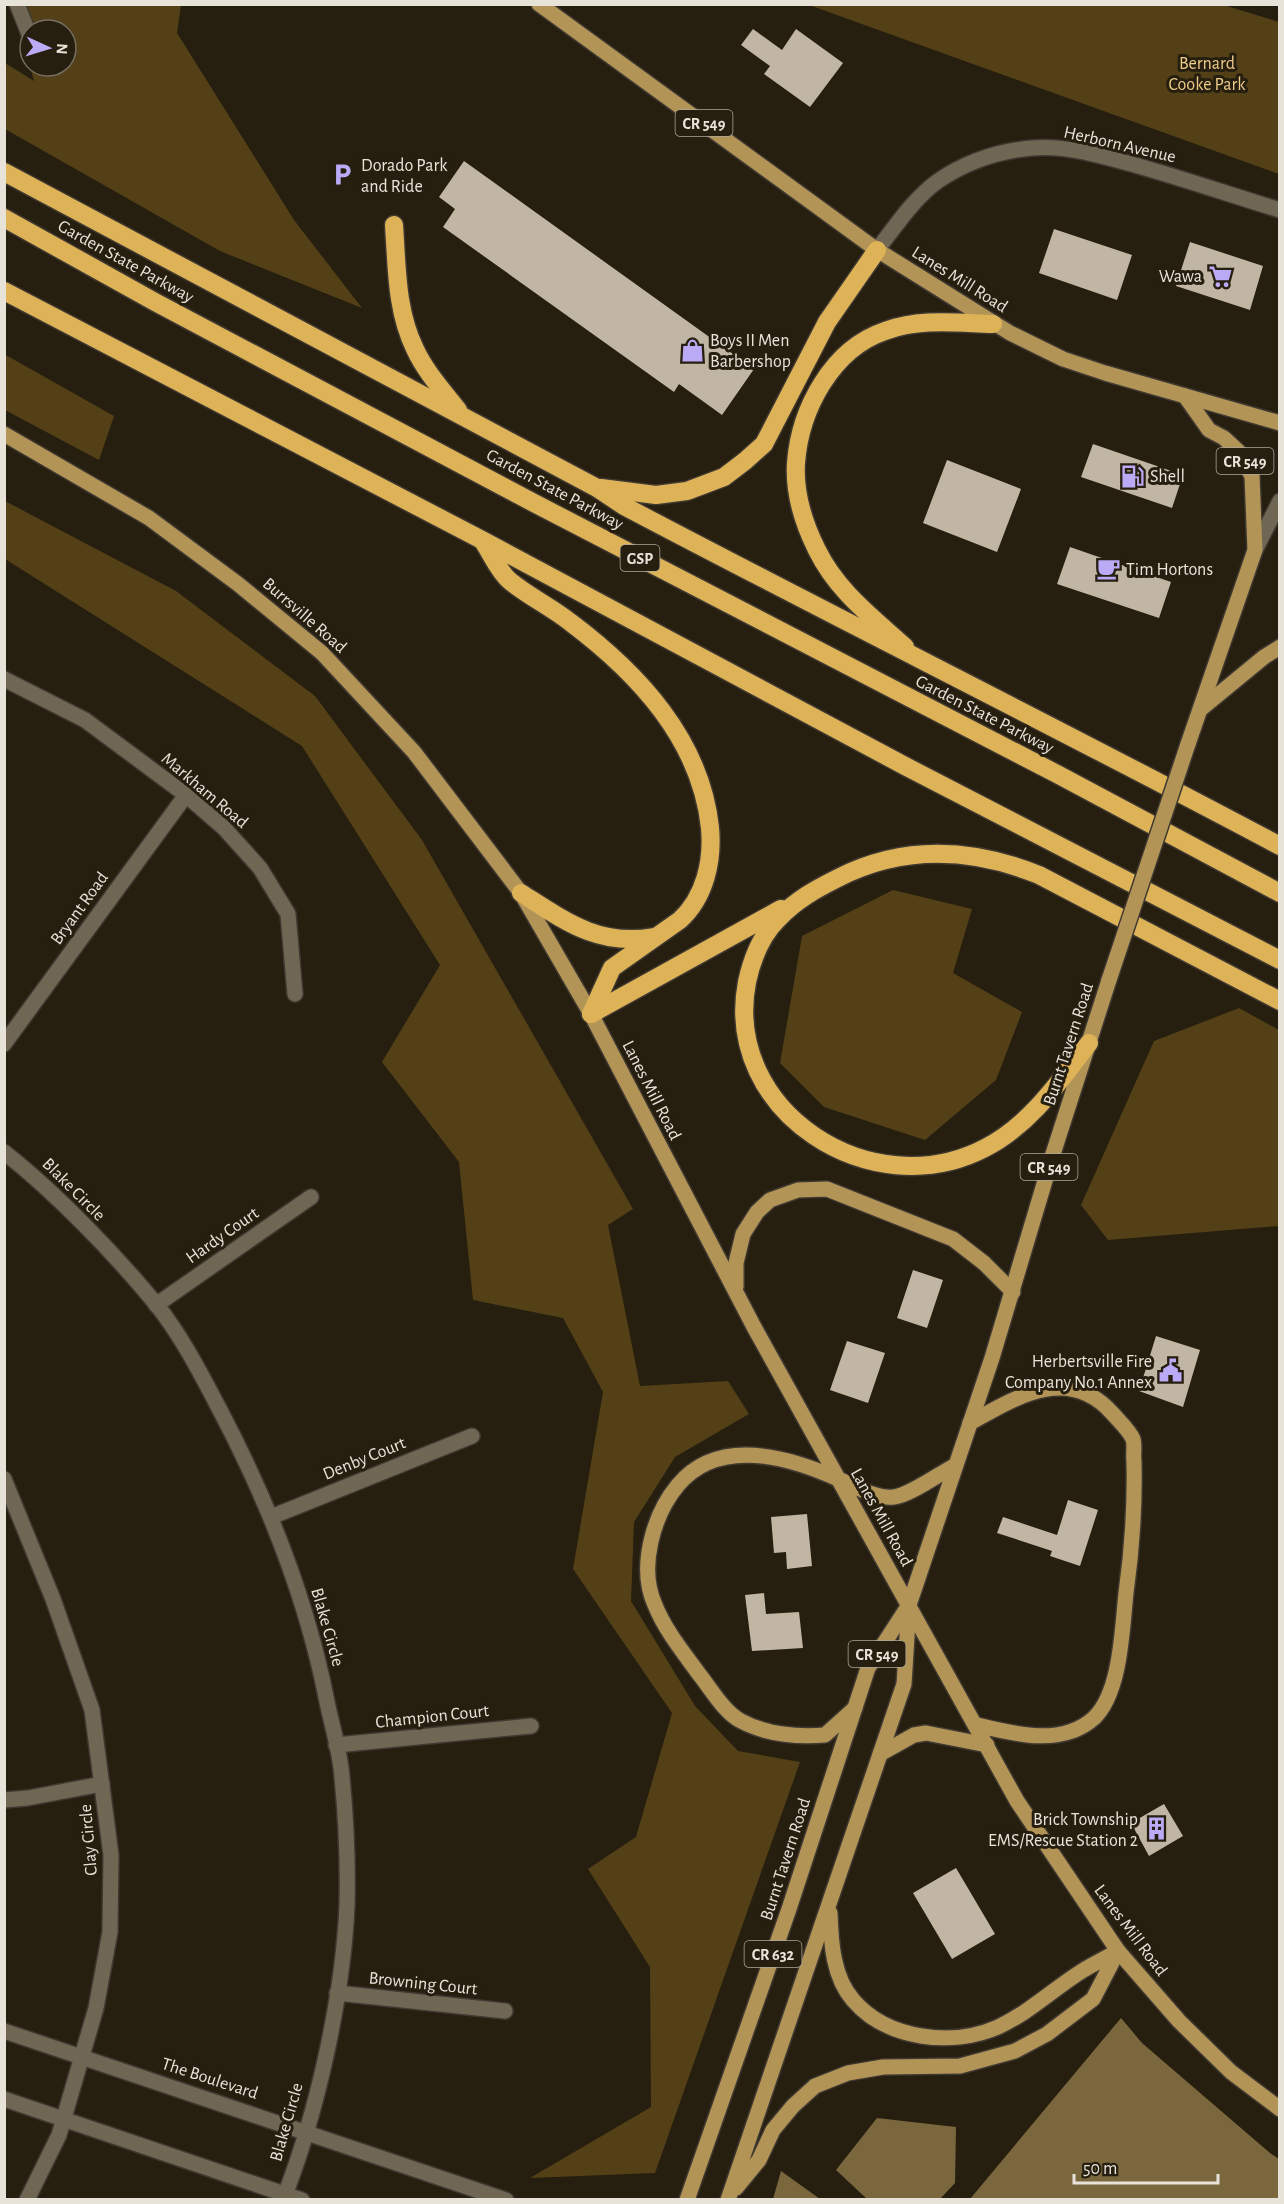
<svg xmlns="http://www.w3.org/2000/svg" width="1284" height="2204" viewBox="0 0 1284 2204" font-family="'Alegreya Sans',sans-serif">
	<style>
		.green { fill: #534017 }
		.water { fill: #7b673e }
		.building { fill: #c1b6a3 }
		.lines { fill: none; stroke-linecap: round; stroke-linejoin: round }
		.minor-casing { stroke: #3f3830; stroke-width: 18 }
		.major-casing { stroke: #3f3830; stroke-width: 18 }
		.highway-casing { stroke: #3f3830; stroke-width: 21 }
		.minor { stroke: #6f6654; stroke-width: 15 }
		.major { stroke: #b29456; stroke-width: 15 }
		.highway { stroke: #deb358; stroke-width: 18 }
		.major-bridge-casing { stroke: #3f3830; stroke-width: 18; stroke-linecap: butt }
		.major-bridge { stroke: #b29456; stroke-width: 15 }
		.labels { text-anchor: middle; stroke-width: 6; stroke-linejoin: round; paint-order: stroke }
		.shield { fill: #261e0f; stroke: #aea89c; stroke-width: 1.5 }
		.shield-label { font-size: 16px; font-weight: bold; fill: #e8e3d9 }
		.park-label { font-size: 18px; fill: #edcb88; stroke: #261e0f }
		.street-label { font-size: 18px; fill: #e8e3d9; stroke: #261e0f }
		.poi-label { font-size: 18px; fill: #e8e3d9; stroke: #261e0f; text-anchor: start }
	</style>
	<rect width="100%" height="100%" fill="#261e0f"/>
	<g class="green">
		<path d="M1220,4L1279,22V174L809,5Z"/>
		<path d="M11,5H181L177,33L294,220L362,308L220,251L5,129V63L34,81L30,66H66V30H30V66Z"/>
		<path d="M4,354L114,416L99,460L5,410Z"/>
		<path d="M5,501L176,591L315,696L422,840L633,1209L608,1225L640,1386L728,1381L749,1414L675,1457L634,1522L631,1601L695,1706L738,1751L800,1762L655,2173L530,2178L651,2107L650,1967L588,1869L636,1837L672,1713L573,1569L603,1392L563,1318L473,1300L459,1162L382,1062L440,965L302,746L5,559Z"/>
		<path d="M893,890L972,909L953,973L1022,1012L996,1080L925,1140L824,1107L780,1063L802,936Z"/>
		<path d="M1239,1008L1279,1030V1226L1108,1240L1081,1205L1154,1041Z"/>
	</g>
	<g class="water">
		<path d="M1121,2018L1142,2043L1270,2153L1279,2159V2199H970Z"/>
		<path d="M877,2118L956,2127L955,2183L940,2199H867L836,2170Z"/>
		<path d="M781,2171L820,2199H773Z"/>
	</g>
	<g class="building">
		<path d="M753,29L782,50L796,29L843,63L810,107L764,74L770,66L741,45Z"/>
		<path d="M464,161L754,369L722,415L679,384L674,392L443,227L455,209L439,197Z"/>
		<path d="M1054,229L1132,255L1117,300L1039,273Z"/>
		<path d="M1190,242L1263,266L1250,310L1176,286Z"/>
		<path d="M1093,444L1183,475L1172,508L1081,477Z"/>
		<path d="M947,460L1021,489L997,552L923,523Z"/>
		<path d="M1070,547L1171,582L1159,618L1057,584Z"/>
		<path d="M913,1270L943,1280L927,1328L897,1318Z"/>
		<path d="M1156,1336L1200,1350L1183,1407L1139,1391Z"/>
		<path d="M847,1341L885,1353L868,1403L830,1390Z"/>
		<path d="M1068,1500L1098,1510L1080,1566L1050,1556L1052,1551L997,1533L1003,1517L1057,1535Z"/>
		<path d="M807,1514L812,1566L787,1569L786,1552L774,1553L771,1517Z"/>
		<path d="M764,1593L766,1614L799,1612L803,1648L752,1651L745,1595Z"/>
		<path d="M1164,1804L1183,1836L1149,1856L1131,1823Z"/>
		<path d="M956,1868L995,1934L952,1959L913,1893Z"/>
	</g>
	<g class="lines">
		<defs>
			<g id="minor">
				<path d="M17,4L29,34"/>
				<path d="M877,250C895,227 914,198 938,181C966,162 998,151 1032,148C1067,145 1102,156 1135,165C1184,179 1231,195 1280,210"/>
				<path d="M1255,550L1280,501"/>
				<path d="M4,679L85,720L186,795L224,828L260,868L288,914L295,994"/>
				<path d="M4,1044L186,795"/>
				<path d="M4,1152C56,1193 114,1253 156,1304C183,1338 202,1376 222,1414C269,1504 306,1597 326,1697C331,1723 340,1750 342,1777C346,1818 348,1863 347,1905C343,1997 317,2114 283,2200"/>
				<path d="M156,1305L311,1197"/>
				<path d="M4,1479L53,1599L92,1710L111,1855L110,1932L96,2008L59,2135L27,2200"/>
				<path d="M271,1517L472,1436"/>
				<path d="M336,1745L531,1726"/>
				<path d="M4,1800L28,1798L102,1784"/>
				<path d="M337,1993L505,2011"/>
				<path d="M4,2031L506,2200"/>
				<path d="M4,2099L302,2200"/>
			</g>
			<g id="major">
				<path d="M539,4L877,250L1010,333L1063,359L1105,373L1280,423"/>
				<path d="M1185,396L1209,430L1224,438L1238,451L1252,476L1255,550L1188,744"/>
				<path d="M4,434L149,518L238,584L322,653L414,752L521,893L591,1014L754,1327L1017,1801L1118,1951L1179,2021L1231,2072L1280,2109"/>
				<path d="M1202,708L1264,657L1280,647"/>
				<path d="M736,1287V1263L743,1234L757,1212L770,1200L798,1190L827,1189L953,1239L984,1263L1013,1292"/>
				<path d="M970,1423C1016,1397 1069,1364 1113,1414C1119,1421 1129,1430 1133,1439C1135,1445 1133,1455 1134,1462C1135,1505 1132,1550 1126,1593C1122,1629 1121,1692 1094,1718C1062,1747 1014,1734 977,1725"/>
				<path d="M855,1708L825,1735C797,1737 767,1735 741,1721C724,1712 711,1689 699,1674C683,1652 665,1630 655,1605C638,1568 653,1515 678,1485C719,1436 789,1457 838,1479C855,1486 875,1499 894,1497C910,1495 939,1474 954,1466"/>
				<path d="M880,1754L914,1735L926,1733L987,1745"/>
				<path d="M830,1913C831,1943 833,1977 853,2000C887,2040 953,2047 998,2027C1030,2012 1052,1990 1082,1971C1093,1964 1106,1958 1118,1951"/>
				<path d="M736,2188L759,2160L773,2130L793,2106L815,2086L848,2073L883,2067L960,2066L1015,2051L1047,2034L1093,1999L1118,1951"/>
				<path d="M687,2200L789,1909L868,1668L907,1608"/>
				<path d="M728,2200L904,1684L909,1605L992,1358L1053,1154L1109,980"/>
			</g>
			<g id="highway">
				<path d="M4,172L597,488L624,506C842,621 1062,730 1280,846"/>
				<path d="M4,218L155,302L534,503L1057,774L1280,893"/>
				<path d="M394,225C397,267 396,310 415,349C425,371 443,391 458,410"/>
				<path d="M4,291L482,540L905,766L1280,960"/>
				<path d="M601,488L656,495L687,491L724,477L745,461L764,444L827,322L877,250"/>
				<path d="M484,543C492,555 499,572 510,581C528,596 551,607 570,622C638,673 701,740 710,828C713,861 705,897 680,920L612,968L591,1014"/>
				<path d="M905,647C872,617 837,591 817,550C804,524 794,493 796,463C800,409 832,349 885,331C920,318 957,323 993,324"/>
				<path d="M521,893C565,921 599,947 654,937"/>
				<path d="M591,1014L781,909"/>
				<path d="M1089,1043C1059,1082 1030,1125 985,1148C872,1207 722,1112 747,982C752,959 761,935 779,918C796,900 816,889 838,878C903,845 972,848 1039,875L1280,1001"/>
			</g>
		</defs>
		<use href="#minor" class="minor-casing"/>
		<use href="#major" class="major-casing"/>
		<use href="#highway" class="highway-casing"/>
		<use href="#minor" class="minor"/>
		<use href="#major" class="major"/>
		<use href="#highway" class="highway"/>
		<defs>
			<path id="major-bridge" d="M1109,980L1188,744"/>
		</defs>
		<use href="#major-bridge" class="major-bridge-casing"/>
		<use href="#major-bridge" class="major-bridge"/>
	</g>
	<defs>
		<symbol id="parking-bare" viewBox="-9 -9 18 18"><path d="M-3.5-5.5H1a3.5 3.5 0 0 1 0 7H-1V5.5H-3.5ZM-1-3.4V-.6H.8a1.4 1.4 0 0 0 0-2.8Z" fill="#bbaaf6" stroke="#261e0f" stroke-width="2.5" paint-order="stroke"/></symbol>
		<symbol id="supermarket-bare" viewBox="-9 -9 18 18"><path d="M-6-5.5h2.5l.6 2H6L4.5 2H-2.5L-4.4-4H-6ZM-1.5 3.2a1.3 1.3 0 1 0 .1 0ZM3 3.2a1.3 1.3 0 1 0 .1 0Z" fill="#bbaaf6" stroke="#261e0f" stroke-width="2.5" paint-order="stroke"/></symbol>
		<symbol id="shop-bare" viewBox="-9 -9 18 18"><path d="M-5-2.5h2.3a2.7 3.5 0 0 1 5.4 0H5L5.5 6h-11ZM-1.5-2.5h3a1.5 2.3 0 0 0-3 0Z" fill="#bbaaf6" stroke="#261e0f" stroke-width="2.5" paint-order="stroke"/></symbol>
		<symbol id="fuel-bare" viewBox="-9 -9 18 18"><path d="M-5.5-6h7V0h2V4h1.3V-2.5L3-4.5l.8-.8L6-3V5H2.5V1h-1V6h-7ZM-4.2-4.7v3.2H.2V-4.7Z" fill="#bbaaf6" stroke="#261e0f" stroke-width="2.5" paint-order="stroke"/></symbol>
		<symbol id="cafe-bare" viewBox="-9 -9 18 18"><path d="M-5.5-4.5H6V0H3Q3 3.5 0 3.5H-2.5Q-5.5 3.5-5.5 0ZM3-3.2v2h1.7v-2ZM-6 4.5H4V6H-6Z" fill="#bbaaf6" stroke="#261e0f" stroke-width="2.5" paint-order="stroke"/></symbol>
		<symbol id="civic-bare" viewBox="-9 -9 18 18"><path d="M-.6-6.5H3V-4.5H.6V-3L4-1V1h2V6H-6V1h2V-1L-.6-3ZM-1.2 2.5V6h2.4V2.5Z" fill="#bbaaf6" stroke="#261e0f" stroke-width="2.5" paint-order="stroke"/></symbol>
		<symbol id="building-bare" viewBox="-9 -9 18 18"><path d="M-4-6H4V6H1V3H-1V6H-4ZM-2.5-4.3h1.7v1.8h-1.7ZM.8-4.3h1.7v1.8H.8ZM-2.5-1h1.7V.8h-1.7ZM.8-1h1.7V.8H.8Z" fill="#bbaaf6" stroke="#261e0f" stroke-width="2.5" paint-order="stroke"/></symbol>
	</defs>
	<g fill-rule="evenodd">
		<use href="#parking-bare" x="326" y="158" width="33" height="33"/>
		<use href="#supermarket-bare" x="1204" y="260" width="33" height="33"/>
		<use href="#shop-bare" x="676" y="334" width="33" height="33"/>
		<use href="#fuel-bare" x="1116" y="460" width="33" height="33"/>
		<use href="#cafe-bare" x="1092" y="552" width="33" height="33"/>
		<use href="#civic-bare" x="1154" y="1354" width="33" height="33"/>
		<use href="#building-bare" x="1140" y="1812" width="33" height="33"/>
	</g>
	<g class="labels">
		<g class="shield">
			<rect x="675.5" y="110" width="57" height="26" rx="4.5"/>
			<rect x="1216.5" y="448" width="57" height="26" rx="4.5"/>
			<rect x="620.5" y="545" width="39" height="26" rx="4.5"/>
			<rect x="1020.5" y="1154" width="57" height="26" rx="4.5"/>
			<rect x="848.5" y="1641" width="57" height="26" rx="4.5"/>
			<rect x="744.5" y="1941" width="57" height="26" rx="4.5"/>
		</g>
		<g class="shield-label">
			<text x="704" y="129">CR 549</text>
			<text x="1245" y="467">CR 549</text>
			<text x="640" y="564">GSP</text>
			<text x="1049" y="1173">CR 549</text>
			<text x="877" y="1660">CR 549</text>
			<text x="773" y="1960">CR 632</text>
		</g>
		<g class="park-label">
			<text x="1207" y="69">Bernard<tspan x="1207" dy="21">Cooke Park</tspan></text>
		</g>
		<g class="street-label">
			<text transform="translate(1120 144) rotate(13)" y="6">Herborn Avenue</text>
			<text transform="translate(126 261) rotate(29)" y="6">Garden State Parkway</text>
			<text transform="translate(960 279) rotate(32)" y="6">Lanes Mill Road</text>
			<text transform="translate(555 489) rotate(28)" y="6">Garden State Parkway</text>
			<text transform="translate(305 615) rotate(41)" y="6">Burrsville Road</text>
			<text transform="translate(985 714) rotate(27)" y="6">Garden State Parkway</text>
			<text transform="translate(205 790) rotate(40)" y="6">Markham Road</text>
			<text transform="translate(79 908) rotate(-54)" y="6">Bryant Road</text>
			<text transform="translate(1068 1044) rotate(-72)" y="6">Burnt Tavern Road</text>
			<text transform="translate(652 1090) rotate(63)" y="6">Lanes Mill Road</text>
			<text transform="translate(74 1189) rotate(45)" y="6">Blake Circle</text>
			<text transform="translate(222 1235) rotate(-35)" y="6">Hardy Court</text>
			<text transform="translate(364 1458) rotate(-22)" y="6">Denby Court</text>
			<text transform="translate(882 1517) rotate(61)" y="6">Lanes Mill Road</text>
			<text transform="translate(328 1627) rotate(74)" y="6">Blake Circle</text>
			<text transform="translate(432 1716) rotate(-6)" y="6">Champion Court</text>
			<text transform="translate(88 1840) rotate(-95)" y="6">Clay Circle</text>
			<text transform="translate(785 1859) rotate(-72)" y="6">Burnt Tavern Road</text>
			<text transform="translate(1131 1930) rotate(53)" y="6">Lanes Mill Road</text>
			<text transform="translate(423 1983) rotate(6)" y="6">Browning Court</text>
			<text transform="translate(210 2078) rotate(18)" y="6">The Boulevard</text>
			<text transform="translate(286 2122) rotate(-74)" y="6">Blake Circle</text>
		</g>
		<g class="poi-label">
			<text x="361" y="171">Dorado Park<tspan x="361" dy="21">and Ride</tspan></text>
			<text x="1202" y="282" text-anchor="end">Wawa</text>
			<text x="710" y="346">Boys II Men<tspan x="710" dy="21">Barbershop</tspan></text>
			<text x="1150" y="482">Shell</text>
			<text x="1126" y="575">Tim Hortons</text>
			<text x="1152" y="1367" text-anchor="end">Herbertsville Fire<tspan x="1152" dy="21">Company No.1 Annex</tspan></text>
			<text x="1138" y="1825" text-anchor="end">Brick Township<tspan x="1138" dy="21">EMS/Rescue Station 2</tspan></text>
		</g>
	</g>
	<rect width="1284" height="2204" fill="none" stroke="#e8e3d9" stroke-width="12"/>
	<g transform="translate(48 48) rotate(94)"><circle r="28" fill="#261e0f" stroke="#746d60" stroke-width="1.5"/>
	<path d="M0-4.5L10 22L0 15L-10 22Z" fill="#bbaaf6"/>
	<text y="-9" font-size="16" font-weight="bold" text-anchor="middle" fill="#e8e3d9">N</text>
	</g>
	<path d="M1074 2174v9h144v-9" fill="none" stroke="#e8e3d9" stroke-width="3"/>
	<text x="1083" y="2174" font-size="18" fill="#e8e3d9" stroke="#261e0f" stroke-width="4.5" paint-order="stroke">50 m</text>
</svg>
